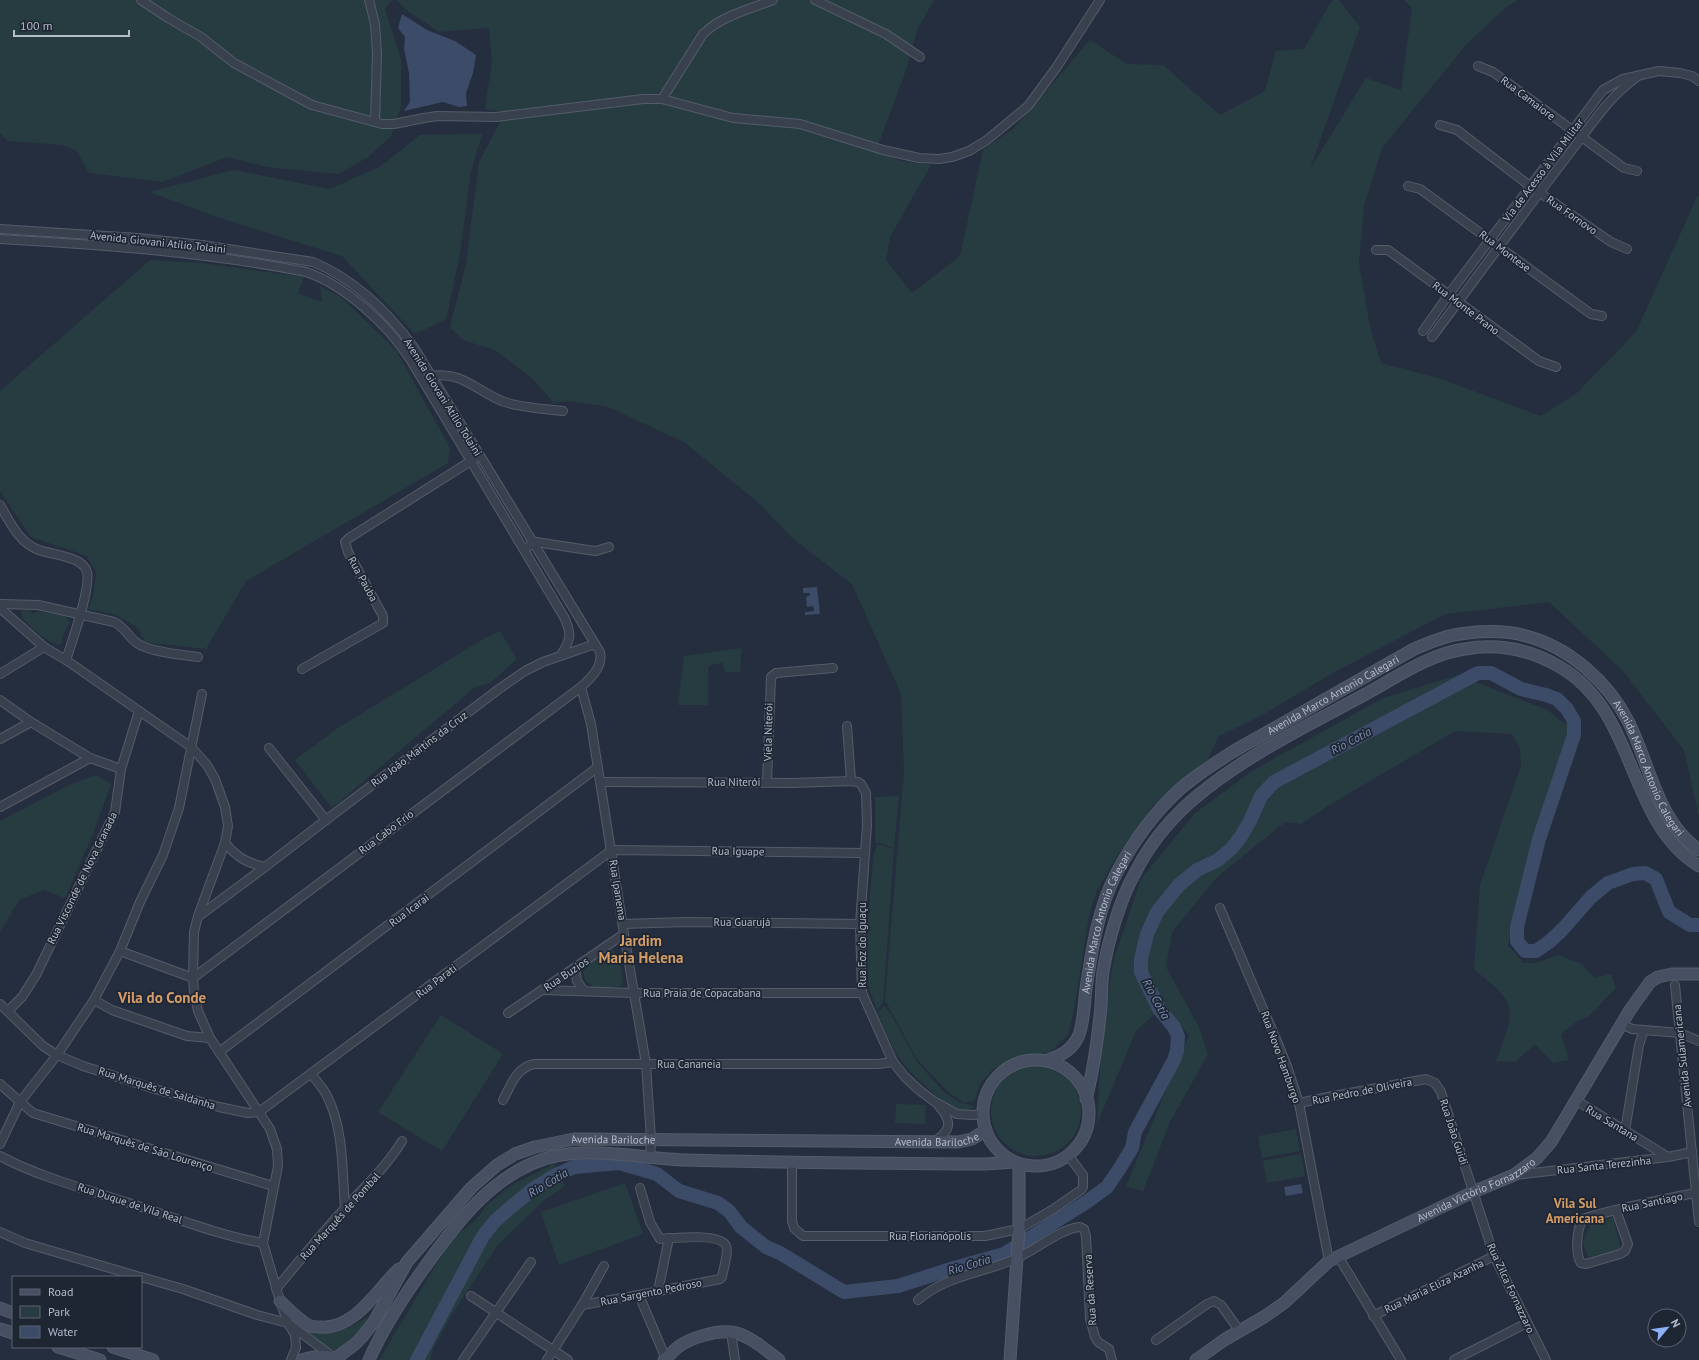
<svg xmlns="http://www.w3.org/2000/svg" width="1699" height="1360" viewBox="0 0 1699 1360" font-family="'PT Sans',sans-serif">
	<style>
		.green { fill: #273c40 }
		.water { fill: #3b4b68 }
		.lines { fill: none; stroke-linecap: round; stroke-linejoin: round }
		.river { stroke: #3b4b68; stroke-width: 14 }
		.street-casing { stroke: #545c6a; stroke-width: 10 }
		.secondary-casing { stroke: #545c6a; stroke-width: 13 }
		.street { stroke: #39414f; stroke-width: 8 }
		.secondary { stroke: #474f62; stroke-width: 11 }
		.labels { text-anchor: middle; stroke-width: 3.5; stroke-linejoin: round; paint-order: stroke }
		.street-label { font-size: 11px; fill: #b5bcca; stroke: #1e2634 }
		.water-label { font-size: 12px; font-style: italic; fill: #7d90b1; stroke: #1e2634 }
		.quarter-label { font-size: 13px; font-weight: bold; fill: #d49c66; stroke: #1e2634 }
		.district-label { font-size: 15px; font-weight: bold; fill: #d49c66; stroke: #1e2634 }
	</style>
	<rect width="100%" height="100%" fill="#252e3f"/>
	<g class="green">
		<path d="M0,0H392L385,9L401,59V107L391,136L368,157L339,174L267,167L227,157L163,182L89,173L77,151L62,145L8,141L0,133Z"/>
		<path d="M397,0H934L917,30L906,70L876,151L901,161L931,165L890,237L886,260L912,293L960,256L983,150L1014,128L1090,40L1127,64L1163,65L1220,115L1265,91L1276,51L1304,49L1332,0H1339L1360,27L1310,169L1366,78L1401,90L1412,8L1404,0H1518L1506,7L1466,45L1382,148L1364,206L1359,263L1370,327L1381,363L1438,378L1541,416L1576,394L1636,332L1697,197L1699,196V816L1684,750L1623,671L1549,602L1445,614L1331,674L1262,715L1219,736L1208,759L1153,806L1117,856L1097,890L1089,916L1074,1010L1068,1035L1050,1052L1015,1057L992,1070L980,1084L975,1101L964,1103L947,1091L917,1059L885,1000L904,771L901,694L852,584L792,538L760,504L684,442L606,406L568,401L554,403L532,378L495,350L463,340L450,327L466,264L479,162L505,112L485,109L492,62L489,28L439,32L406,10Z"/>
		<path d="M482,134L471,172L460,254L446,319L415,334L342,256L223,219L149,192L234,170L330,189L381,166L420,135Z"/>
		<path d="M150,260L202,263L304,277L298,293L322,302L320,286L341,297L396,350L450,448L448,463L246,581L206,649L145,642L137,627L114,614L88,609L93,596L96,572L87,556L31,537L0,491V391Z"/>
		<path d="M27,608L33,614L38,611L66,617L70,622L63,635L62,643L59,645C48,643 25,624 21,615L22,611Z"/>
		<path d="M500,631L517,659L490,683L475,687L332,808L295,760L338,728L485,638Z"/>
		<path d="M742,648L740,672H725L723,663L713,664L708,667V705H678L684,656Z"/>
		<path d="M1458,675L1547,710L1570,727L1508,945L1523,963H1536L1558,955L1582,964L1595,978L1611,974L1616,988L1589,1016L1576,1022L1561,1034L1569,1060L1553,1063L1535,1044L1515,1062L1496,1061C1502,1044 1517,1014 1505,998C1497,987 1484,978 1474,969L1480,885L1521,766L1520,748L1512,734L1455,731L1331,804L1301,824L1285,822L1217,877L1172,932L1166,967L1199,1027L1208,1054L1170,1122L1143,1191L1126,1186L1189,1035L1164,1006L1136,1031L1097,1124L1101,1049L1113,962L1141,879L1195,813L1252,771L1383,698Z"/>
		<path d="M96,775L111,784L93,834L65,898L43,890L19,900L0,932V821L69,785Z"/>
		<path d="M899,796L894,848L875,842V797Z"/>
		<path d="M877,844L894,849L883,1003L877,1010L868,986L867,934L873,858Z"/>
		<path d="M610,948L619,956L623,979L621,986L599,989L586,982L583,972C589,963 599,951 610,948Z"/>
		<path d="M884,1006L892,1016L918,1063L944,1092L960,1103L975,1106L965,1112L940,1099L910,1072L895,1052L877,1013Z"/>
		<path d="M441,1015L503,1054L442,1151L378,1112Z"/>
		<circle cx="1036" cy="1111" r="45"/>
		<path d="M896,1104L926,1105L925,1124L895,1123Z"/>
		<path d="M1296,1129L1300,1151L1262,1158L1258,1136Z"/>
		<path d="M1301,1154L1305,1176L1267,1183L1263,1161Z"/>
		<path d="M555,1163L565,1186L543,1201L497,1246L454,1311L433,1349L430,1360H379L452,1238L475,1221L487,1205L512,1185Z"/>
		<path d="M625,1183L643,1234L559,1265L541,1212Z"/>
		<path d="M1613,1218L1621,1251L1588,1257L1583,1242L1592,1221Z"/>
		<path d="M371,1315C357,1334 356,1344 332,1351L304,1330C334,1336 347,1330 371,1315Z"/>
	</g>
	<g class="water">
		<path d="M402,14L427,30L455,41L476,55L473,73L466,93L467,106L459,107L443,102L404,111L410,102L409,73L404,49L405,37L398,28Z"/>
		<path d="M817,587L820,614L805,615V612L814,611L813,606L807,607L806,597L810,595V593H803V588Z"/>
		<path d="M1301,1184L1303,1193L1286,1196L1284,1187Z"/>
	</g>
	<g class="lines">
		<path class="river" d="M417,1360L483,1236L495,1221L511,1207L533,1189L554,1176L574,1167L619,1163L657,1174L679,1191L718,1203L729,1211L741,1227L766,1247L780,1253L844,1292L898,1286L954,1268L1004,1254L1088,1201L1107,1187L1120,1168L1132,1148L1135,1132L1174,1060L1177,1051L1178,1036L1174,1027L1159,1009L1141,972V959L1147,934L1157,912L1179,885L1197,870L1218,860L1231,849L1240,838L1250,821L1261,796L1274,782L1478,673H1491L1521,689L1546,695L1557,699L1567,709L1574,721V735L1539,839L1517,927V941L1525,951H1536L1549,942L1562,930L1591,897L1608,883L1633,874L1645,873L1656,879L1669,912L1690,925H1699"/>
		<defs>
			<g id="street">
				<path d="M141,0L168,18L201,37L234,63L295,96L312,105L382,124H394L424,118L437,116L496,117L643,99H662L733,118L800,124L883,150L919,158L939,159L952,157L969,151L987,140L1028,106L1056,68L1100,0"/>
				<path d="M369,0L375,24L377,54L375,122"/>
				<path d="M815,0L886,34L920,57"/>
				<path d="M1478,66L1493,72L1624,168L1637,171"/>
				<path d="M662,99L703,34C721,16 750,9 773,0"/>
				<path d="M1440,125L1457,130L1530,186L1611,242L1627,249"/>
				<path d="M1408,186L1420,189L1591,314L1602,316"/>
				<path d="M0,229L138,238L202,245L313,262C354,279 389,313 415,349L600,652C603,667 591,678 581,687L591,724L624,934L646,1064L651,1139L650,1159"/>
				<path d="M0,239C103,245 205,252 306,272C345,285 388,325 410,359L564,617C572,634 571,639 561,655"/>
				<path d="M1376,250H1388L1539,361L1556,367"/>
				<path d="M1423,331L1449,294L1603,90L1623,79L1659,71L1680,73L1692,76L1699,81"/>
				<path d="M1432,337C1476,278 1520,218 1565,159C1588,130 1607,98 1637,77"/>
				<path d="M431,376C462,371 475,390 502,401C515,407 547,409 563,411"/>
				<path d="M0,505C10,522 19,543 39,550C52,555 83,556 87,572C91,588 72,642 66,660"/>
				<path d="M529,546L536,542L588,550L596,551L609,547"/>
				<path d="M0,604L38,605L114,622C125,627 128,637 137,643C149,652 182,655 198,657"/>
				<path d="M0,608L44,647L66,660L191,747L207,765L215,779L225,807L228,826L225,843L198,916L194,932L193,978L194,992L198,1011L210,1038L270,1129L277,1149L278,1166L263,1243L280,1301L288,1323L295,1335L296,1348L291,1360"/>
				<path d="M302,669L383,623V616L348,552L345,542L349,538L474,459"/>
				<path d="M0,674L44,647"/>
				<path d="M0,700L31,722L90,758L121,769"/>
				<path d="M847,726L851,781"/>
				<path d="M0,739L31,722"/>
				<path d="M269,748L326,820"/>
				<path d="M601,782L793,783L851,781L858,782L861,784L866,793L867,825L860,924L862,993L893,1062L905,1077L919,1090L935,1102L957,1114L972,1115L983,1114"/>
				<path d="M767,782L771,677L776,673L833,668"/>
				<path d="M0,807L90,758"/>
				<path d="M225,843C238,858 247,863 265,867"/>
				<path d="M1220,908L1276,1039L1287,1066L1299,1103L1329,1261"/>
				<path d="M199,916L265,867L326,820L499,689L525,671L543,662L595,644"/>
				<path d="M623,924L686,922L860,924"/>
				<path d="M120,951L193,978L581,687"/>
				<path d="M575,968L577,981L584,991"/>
				<path d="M1675,985L1699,1222"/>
				<path d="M542,990L634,993H862"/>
				<path d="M94,1000L112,1010L187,1036L210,1038"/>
				<path d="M0,1004L43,1046L57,1055L83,1066L155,1089L219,1107L248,1113L259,1112L612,850L865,853"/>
				<path d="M8,1011L22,997L36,975L115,812L121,769L139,711"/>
				<path d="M508,1013L624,934"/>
				<path d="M1622,1024L1632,1029L1680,1033L1699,1041"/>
				<path d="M219,1052L598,767"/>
				<path d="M311,1074C316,1080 322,1087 326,1094C344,1127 342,1171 345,1208"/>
				<path d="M0,1084L33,1113L273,1186"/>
				<path d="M503,1100C511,1085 516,1068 534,1064H878L893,1062"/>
				<path d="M1577,1101L1668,1157"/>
				<path d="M1299,1103L1328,1097L1426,1079L1435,1083L1441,1092L1494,1256L1546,1360"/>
				<path d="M1625,1131L1639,1045L1644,1030"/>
				<path d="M936,1141C953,1128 951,1120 938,1105"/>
				<path d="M0,1144L20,1102L57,1055L94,1000L120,951L140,902L163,855L179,808L202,694"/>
				<path d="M0,1156C39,1177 86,1189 129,1203C173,1217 217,1235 263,1243"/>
				<path d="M792,1163V1221L794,1228L803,1236H985L1019,1229L1052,1210L1081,1190L1083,1187V1175L1068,1155"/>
				<path d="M1515,1175L1668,1157L1692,1152"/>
				<path d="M1616,1210L1628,1244L1625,1251L1620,1254L1586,1264L1581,1263C1575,1254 1576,1225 1585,1218C1621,1208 1658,1200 1695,1193"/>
				<path d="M0,1232L25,1243L140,1277"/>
				<path d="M1338,1256L1401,1360"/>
				<path d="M141,1277L183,1289L257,1315L288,1323L333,1357"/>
				<path d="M276,1289C299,1261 322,1233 346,1207C366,1185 387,1166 402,1141"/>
				<path d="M658,1291L669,1238"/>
				<path d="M639,1295L666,1359"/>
				<path d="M471,1296L568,1360"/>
				<path d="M918,1300C946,1275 985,1273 1017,1258C1035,1250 1062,1228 1080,1227L1084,1229L1086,1236L1090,1319L1095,1337L1098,1342L1109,1349L1112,1360"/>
				<path d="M582,1305L639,1295L720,1279L722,1277C723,1270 729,1252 726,1246C721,1233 672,1238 660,1239L650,1222L640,1188"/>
				<path d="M1373,1316L1494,1256"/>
				<path d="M731,1332L735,1360"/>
				<path d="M1156,1340L1207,1304L1214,1301L1221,1305L1239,1330"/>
				<path d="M463,1360L531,1262"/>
				<path d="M547,1360L582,1305L604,1266"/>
				<path d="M1454,1360L1527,1323"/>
			</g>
			<g id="secondary">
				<path id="s1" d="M1048,1060C1061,1056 1072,1050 1078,1037C1084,1025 1084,1003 1086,989C1092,949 1098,908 1117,872C1133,842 1154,813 1179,790C1196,775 1215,763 1234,751L1414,649C1428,643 1444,636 1460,634C1481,631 1505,630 1526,636C1569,647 1608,682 1628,721C1650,764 1657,821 1699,850"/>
				<circle cx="1036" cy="1113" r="53"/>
				<path d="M1086,1099C1093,1072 1097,1044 1100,1016C1102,1001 1101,986 1103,972C1108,941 1120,899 1135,873C1148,847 1168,822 1189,803C1240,758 1303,728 1362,696C1394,679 1428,654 1465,649C1498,643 1531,650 1560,667C1638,712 1626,821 1699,866"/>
				<path d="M280,1301C289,1310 298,1319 308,1325C312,1327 317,1327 320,1327C355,1330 377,1289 399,1269"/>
				<path d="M0,1308L13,1313"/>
				<path d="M0,1329L13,1333"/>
				<path d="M58,1347L100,1360"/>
				<path d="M113,1347L153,1360"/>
				<path id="s2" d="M336,1358L354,1345L362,1337L374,1322L407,1262L471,1188L497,1165L515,1154L535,1147L574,1139L958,1142L972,1139L986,1130"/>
				<path d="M302,1360C314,1356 328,1354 339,1360"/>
				<path d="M369,1360C383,1328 402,1299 422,1271C451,1230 484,1185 531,1164C579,1142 637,1159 687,1160C787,1163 886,1163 986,1164L1013,1162"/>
				<path d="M664,1360C669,1356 673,1351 678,1347C690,1338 716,1330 731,1332C748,1334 766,1350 779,1360"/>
				<path d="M1010,1360L1019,1229V1164"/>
				<path id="s3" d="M1196,1360L1224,1340L1264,1317L1284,1303L1329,1261L1473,1192L1514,1175L1537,1158L1551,1142L1630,1010L1650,982L1658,977L1672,974H1699"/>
			</g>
		</defs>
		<use href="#street" class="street-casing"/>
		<use href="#secondary" class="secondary-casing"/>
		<use href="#street" class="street"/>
		<use href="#secondary" class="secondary"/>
	</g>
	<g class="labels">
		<g class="street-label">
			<text transform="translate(1528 98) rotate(37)" y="4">Rua Camaiore</text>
			<text transform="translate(1543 170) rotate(-53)" y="4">Via de Acesso à Vila Militar</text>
			<text transform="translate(1572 215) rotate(35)" y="4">Rua Fornovo</text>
			<text transform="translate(158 242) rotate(6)" y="4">Avenida Giovani Atílio Tolaini</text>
			<text transform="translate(1505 251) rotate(37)" y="4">Rua Montese</text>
			<text transform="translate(1466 308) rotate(37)" y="4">Rua Monte Prano</text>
			<text transform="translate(443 397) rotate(58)" y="4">Avenida Giovani Atílio Tolaini</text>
			<text transform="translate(363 579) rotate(61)" y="4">Rua Paúba</text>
			<text dy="4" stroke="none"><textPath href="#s1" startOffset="494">Avenida Marco Antonio Calegari</textPath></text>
			<text transform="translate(768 732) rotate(-89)" y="4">Viela Niterói</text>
			<text transform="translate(419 749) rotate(-37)" y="4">Rua João Martins da Cruz</text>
			<text dy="4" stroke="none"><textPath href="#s1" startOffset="890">Avenida Marco Antonio Calegari</textPath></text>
			<text x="734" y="786">Rua Niterói</text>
			<text transform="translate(386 832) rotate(-37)" y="4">Rua Cabo Frio</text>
			<text transform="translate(738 851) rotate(1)" y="4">Rua Iguape</text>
			<text transform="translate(82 878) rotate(-64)" y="4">Rua Visconde de Nova Granada</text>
			<text transform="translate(618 890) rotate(81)" y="4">Rua Ipanema</text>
			<text transform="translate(409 910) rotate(-37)" y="4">Rua Icarai</text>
			<text x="742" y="926">Rua Guarujá</text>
			<text dy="4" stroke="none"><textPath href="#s1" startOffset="158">Avenida Marco Antonio Calegari</textPath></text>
			<text transform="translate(862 945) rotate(-90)" y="4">Rua Foz do Iguaçu</text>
			<text transform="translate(566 974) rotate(-34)" y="4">Rua Buzios</text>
			<text transform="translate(436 981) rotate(-37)" y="4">Rua Parati</text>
			<text x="702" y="997">Rua Praia de Copacabana</text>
			<text transform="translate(1682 1056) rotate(-96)" y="4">Avenida Sulamericana</text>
			<text transform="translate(1281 1057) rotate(70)" y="4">Rua Novo Hamburgo</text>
			<text x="689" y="1068">Rua Cananeia</text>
			<text transform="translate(157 1088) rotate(17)" y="4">Rua Marquês de Saldanha</text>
			<text transform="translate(1362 1091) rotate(-11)" y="4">Rua Pedro de Oliveira</text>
			<text transform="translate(1612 1123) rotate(31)" y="4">Rua Santana</text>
			<text transform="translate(1454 1132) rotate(72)" y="4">Rua João Guidi</text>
			<text dy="4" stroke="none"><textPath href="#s2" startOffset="699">Avenida Bariloche</textPath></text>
			<text dy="4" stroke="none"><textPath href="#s2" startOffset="375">Avenida Bariloche</textPath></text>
			<text transform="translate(145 1147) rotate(17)" y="4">Rua Marquês de São Lourenço</text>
			<text transform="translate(1604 1165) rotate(-6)" y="4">Rua Santa Terezinha</text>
			<text dy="4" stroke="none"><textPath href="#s3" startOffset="330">Avenida Victório Fornazzaro</textPath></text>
			<text transform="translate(1652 1202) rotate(-12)" y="4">Rua Santiago</text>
			<text transform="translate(130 1203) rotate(18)" y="4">Rua Duque de Vila Real</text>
			<text transform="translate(340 1216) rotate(-48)" y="4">Rua Marquês de Pombal</text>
			<text x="930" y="1240">Rua Florianópolis</text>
			<text transform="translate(1434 1286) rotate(-26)" y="4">Rua Maria Eliza Azanha</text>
			<text transform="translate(1511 1288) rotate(65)" y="4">Rua Zilca Fornazzaro</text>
			<text transform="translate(1090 1290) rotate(-94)" y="4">Rua da Reserva</text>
			<text transform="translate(651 1292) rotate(-11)" y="4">Rua Sargento Pedroso</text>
		</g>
		<g class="water-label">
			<text transform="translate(1351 741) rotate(-28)" y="4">Rio Cotia</text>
			<text transform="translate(1156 999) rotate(61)" y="4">Rio Cotia</text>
			<text transform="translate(548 1183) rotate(-31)" y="4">Rio Cotia</text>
			<text transform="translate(969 1265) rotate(-17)" y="4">Rio Cotia</text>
		</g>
		<g class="quarter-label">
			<text x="1575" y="1208">Vila Sul<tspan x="1575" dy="15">Americana</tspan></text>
		</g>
		<g class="district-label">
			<text x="641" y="946">Jardim<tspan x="641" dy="17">Maria Helena</tspan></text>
			<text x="162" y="1003">Vila do Conde</text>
		</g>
	</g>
	<rect x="12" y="1276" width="130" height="72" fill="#1e2634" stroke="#5a6270"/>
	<rect x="20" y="1289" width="20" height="6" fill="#474f62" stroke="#5a6270"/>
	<text x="48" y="1296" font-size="12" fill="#b5bcca">Road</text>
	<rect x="20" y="1306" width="20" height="12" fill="#273c40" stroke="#5a6270"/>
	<text x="48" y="1316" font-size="12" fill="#b5bcca">Park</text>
	<rect x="20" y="1326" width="20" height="12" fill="#3b4b68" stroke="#5a6270"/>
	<text x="48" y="1336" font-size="12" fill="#b5bcca">Water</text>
	<g transform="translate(1667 1328) rotate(61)"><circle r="19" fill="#1e2634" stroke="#5a6270"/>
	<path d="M0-3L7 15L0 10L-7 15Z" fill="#8db0f7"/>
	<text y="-6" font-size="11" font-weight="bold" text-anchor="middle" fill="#b5bcca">N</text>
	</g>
	<path d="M14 30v6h115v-6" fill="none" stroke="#b5bcca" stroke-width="2"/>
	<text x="20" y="30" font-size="12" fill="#b5bcca" stroke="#1e2634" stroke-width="3" paint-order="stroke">100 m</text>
</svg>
